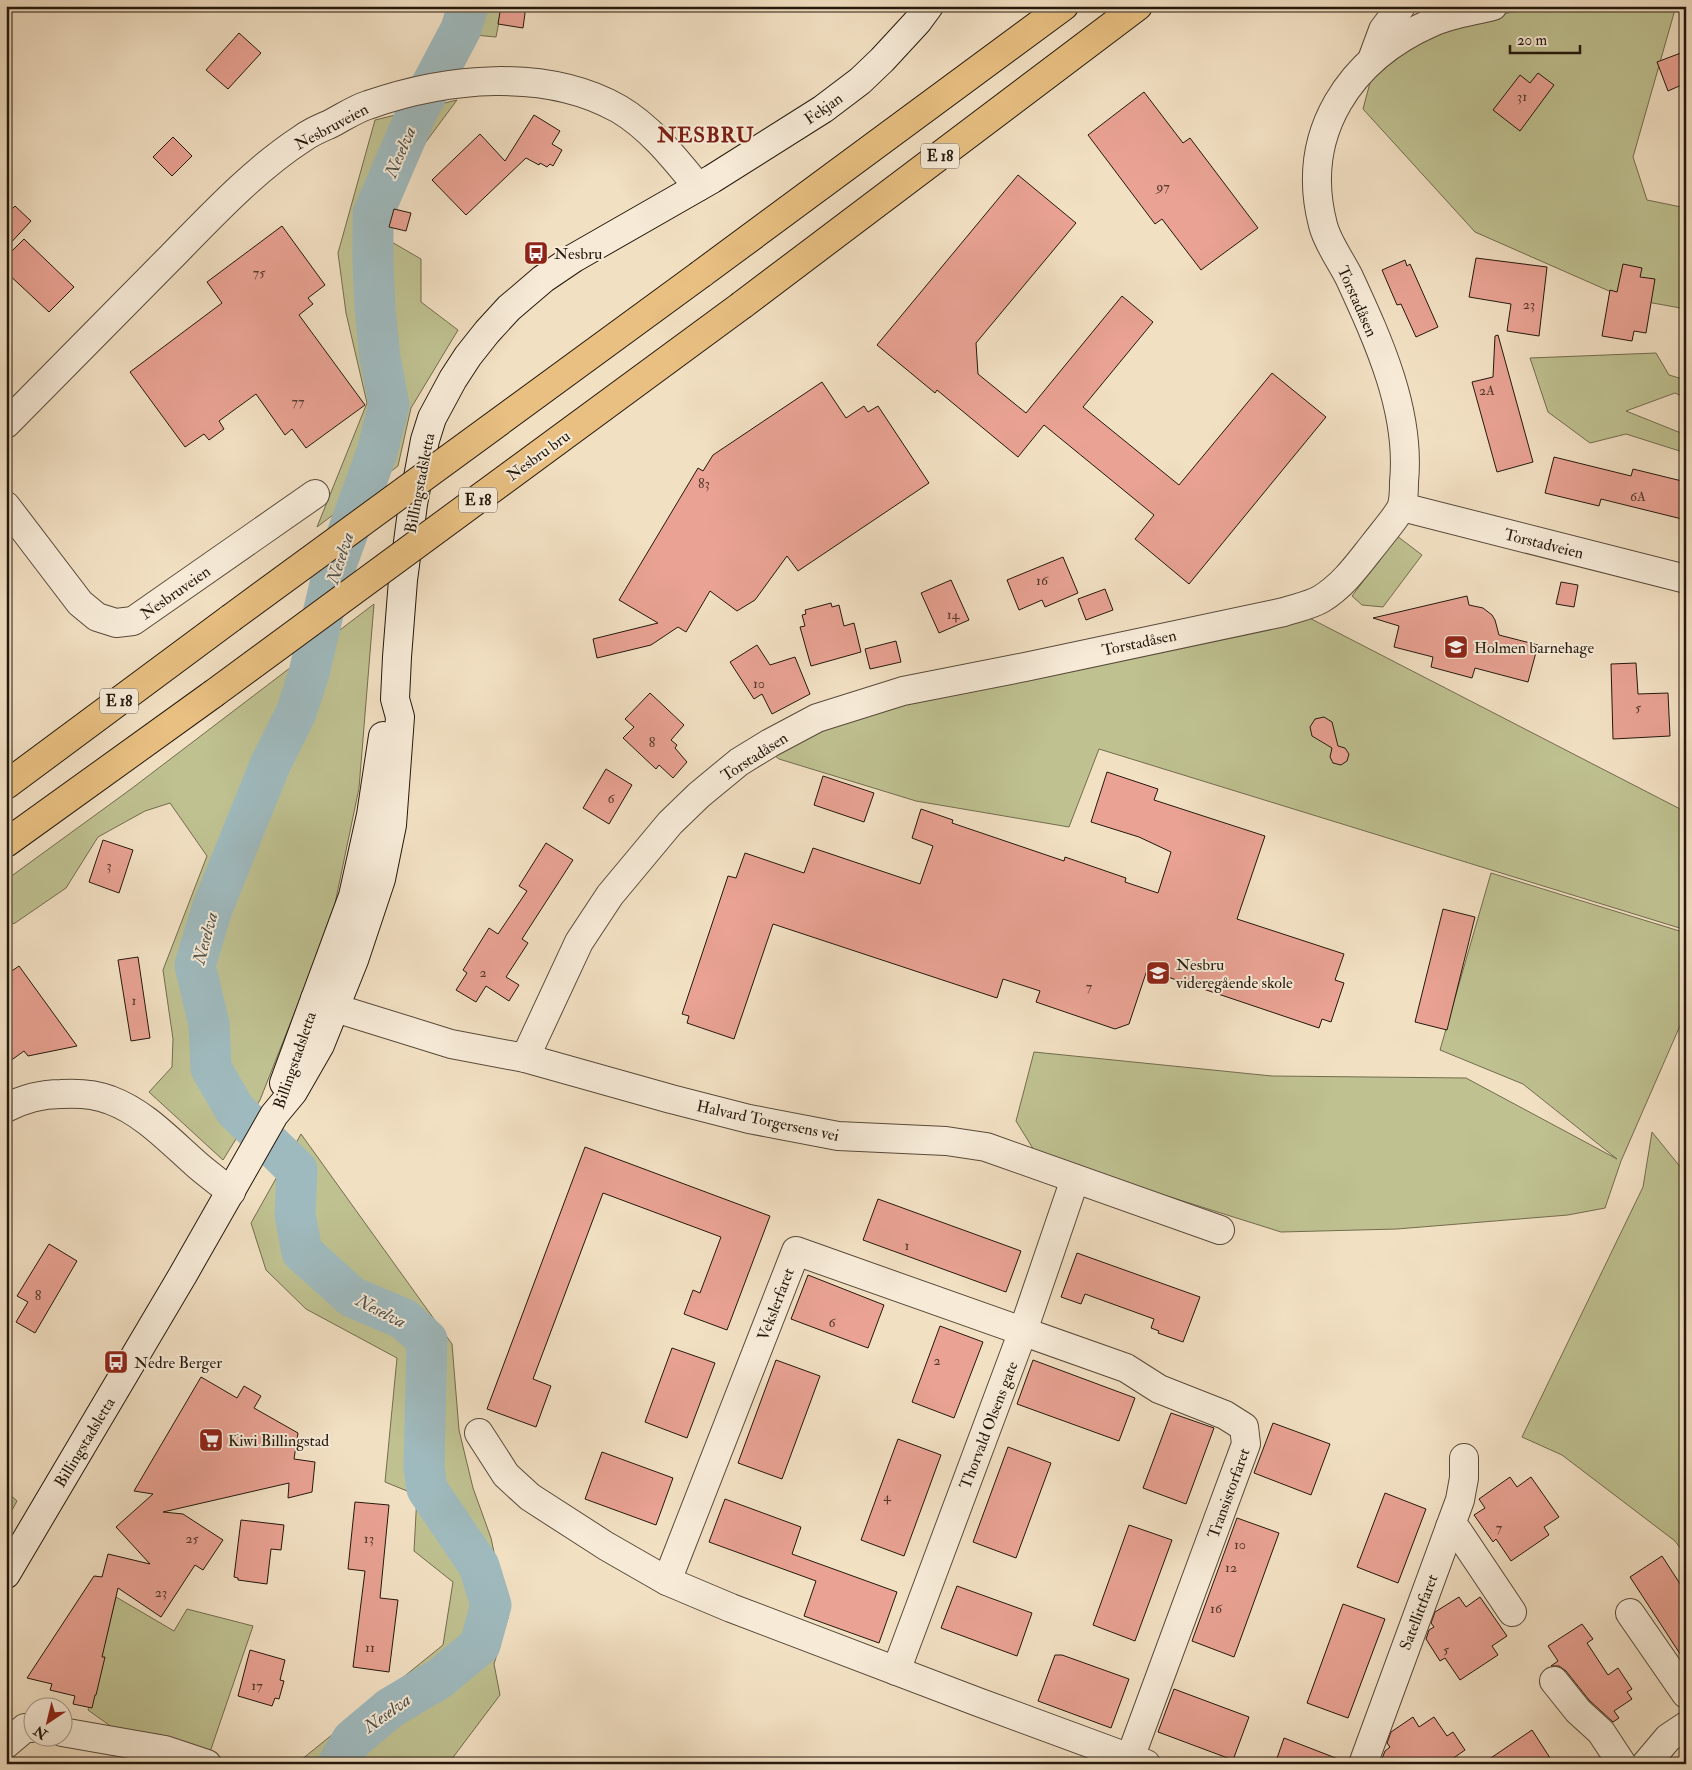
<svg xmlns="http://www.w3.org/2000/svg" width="1692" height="1770" viewBox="0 0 1692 1770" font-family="'IM FELL Double Pica',serif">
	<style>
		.green { fill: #bfc191; stroke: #726c4e }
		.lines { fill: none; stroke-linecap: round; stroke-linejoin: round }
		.river { stroke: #9fbabe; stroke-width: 41 }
		.building { fill: #e9a293; stroke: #24180c }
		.minor-casing { stroke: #584a3a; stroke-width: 30 }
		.tertiary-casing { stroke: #584a3a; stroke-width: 30 }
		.secondary-casing { stroke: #24180c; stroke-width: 30 }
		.motorway-casing { stroke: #24180c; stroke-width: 30 }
		.minor { stroke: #f7ebd8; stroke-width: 28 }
		.tertiary { stroke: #f7ebd8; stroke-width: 28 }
		.secondary { stroke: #f7ebd8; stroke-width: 28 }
		.motorway { stroke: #e9c082; stroke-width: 28 }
		.motorway-bridge-casing { stroke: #24180c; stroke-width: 30; stroke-linecap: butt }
		.motorway-bridge { stroke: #e9c082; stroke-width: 28 }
		.labels { text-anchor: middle; stroke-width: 4; stroke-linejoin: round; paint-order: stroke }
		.number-label { font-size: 14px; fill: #553a2e }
		.shield { fill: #f7ebd8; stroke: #635749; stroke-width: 1 }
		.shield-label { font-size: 15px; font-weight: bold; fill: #24180c }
		.street-label { font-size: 16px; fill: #24180c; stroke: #f7ebd8 }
		.poi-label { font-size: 16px; fill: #24180c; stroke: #f7ebd8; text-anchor: start }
		.water-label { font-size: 18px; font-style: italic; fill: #4f514a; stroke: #f7ebd8 }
		.district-label { font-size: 21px; font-weight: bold; letter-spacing: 1px; fill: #7a1f14; stroke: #f7ebd8 }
	</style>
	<rect width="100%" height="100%" fill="#f2e0c3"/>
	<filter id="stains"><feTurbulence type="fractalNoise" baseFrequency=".004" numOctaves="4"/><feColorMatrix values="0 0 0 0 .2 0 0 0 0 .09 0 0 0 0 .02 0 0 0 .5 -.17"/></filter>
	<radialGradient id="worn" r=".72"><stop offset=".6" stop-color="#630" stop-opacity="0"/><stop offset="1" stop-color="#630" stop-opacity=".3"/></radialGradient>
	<g class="green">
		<path d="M448,6H502L496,37L443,32Z"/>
		<path d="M1542,6H1676L1633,157L1647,200L1686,208V309L1625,298L1475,232L1363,109L1371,79L1434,28Z"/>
		<path d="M457,100L414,158L387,211L383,237L421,259V302L458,330L411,408L398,466L317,527L367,403L346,313L338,253L375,120Z"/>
		<path d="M1656,353L1669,375L1686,380V398L1675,393L1626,411L1686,435V453L1626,434L1590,443L1548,412L1530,358Z"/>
		<path d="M1397,536L1422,555L1383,607L1362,605L1352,596Z"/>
		<path d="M374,604L359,788L332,918L260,1100L223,1160L149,1092L172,1067L173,1039L163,970L207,856L170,803L145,811L98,837L66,888L15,923L6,926V880L131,789Z"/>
		<path d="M1290,608L1686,812V930L1099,749L1069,827L916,801L779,759L765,748L919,695Z"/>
		<path d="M1491,873L1686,933V1012L1621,1161L1605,1208L1568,1215L1397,1229L1281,1232L1037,1155L1016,1121L1034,1052L1272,1076L1466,1078L1617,1159L1523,1084L1440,1050Z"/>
		<path d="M1652,1132L1686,1174V1556L1675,1541L1562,1455L1522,1437L1643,1187Z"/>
		<path d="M301,1134L452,1344L459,1430L473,1488L491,1538L508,1618L494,1664L500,1695L448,1764H296L443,1645L453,1582L414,1551L417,1495L385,1482L397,1358L306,1309L266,1270L251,1223Z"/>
		<path d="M6,1491L17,1501L6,1521Z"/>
		<path d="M116,1597L174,1631L187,1609L253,1626L209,1755L116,1730L88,1710Z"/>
	</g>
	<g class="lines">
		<path class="river" d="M338,1764L352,1740L390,1708L439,1679L480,1645L491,1605L479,1566L427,1489L424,1467L427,1340L404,1319L352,1297L302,1252L295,1214L297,1170L235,1110L211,1068L209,1024L195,965L212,909L270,765L296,713L309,673L332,576L377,452L389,405L380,358L375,308L373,265V214L417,112L461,29L468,6"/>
	</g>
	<g class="building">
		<path d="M501,6H526L523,28L498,24Z"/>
		<path d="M239,33L261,53L228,89L206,70Z"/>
		<path d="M1686,51V83L1668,91L1657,62Z"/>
		<path d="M1538,73L1554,85L1520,131L1493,110L1520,75L1530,83Z"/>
		<path d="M1144,92L1183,143L1190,138L1258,228L1201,270L1162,219L1155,224L1088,135Z"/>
		<path d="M534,115L560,131L552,144L562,150L553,166L550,164L547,167L540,163L539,165L526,158L466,215L432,180L480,134L505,161Z"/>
		<path d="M173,137L192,156L172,176L153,157Z"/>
		<path d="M1018,175L1076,223L976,343L978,374L1026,413L1122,296L1153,322L1083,407L1179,485L1272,373L1326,417L1189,584L1135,539L1154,515L1044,425L1018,457L937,390L935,393L877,345Z"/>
		<path d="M15,206L31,221L6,248V215Z"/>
		<path d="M394,209L411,213L406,231L389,227Z"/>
		<path d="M282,226L325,285L308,298L313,304L299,315L365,405L306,448L292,429L285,435L256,394L219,421L224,429L209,440L204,434L185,447L130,372L222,303L207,282Z"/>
		<path d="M24,239L74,287L49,312L6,272V257Z"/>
		<path d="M1476,258L1547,267L1539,336L1507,331L1511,304L1469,297Z"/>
		<path d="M1405,260L1407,266L1410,264L1438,327L1416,337L1401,304L1397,305L1382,270Z"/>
		<path d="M1623,264L1642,268L1640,277L1655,279L1646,333L1634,331L1632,341L1602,336L1610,290L1617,292Z"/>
		<path d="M1498,335L1533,462L1497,472L1472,382L1493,377L1495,336Z"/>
		<path d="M822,382L846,418L864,406L868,412L878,406L929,483L798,571L787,556L755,600L737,611L710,591L686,632L678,627L651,645L597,658L593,639L658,623L619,600L698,468L703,471L713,455Z"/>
		<path d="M1554,457L1631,476L1633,469L1686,482V520L1601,499L1599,506L1545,493Z"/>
		<path d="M1063,557L1078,593L1045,607L1042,600L1019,610L1007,580Z"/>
		<path d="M951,580L969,620L939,633L921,593Z"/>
		<path d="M1561,582L1578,585L1574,607L1556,604Z"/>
		<path d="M1105,589L1113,610L1086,620L1078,599Z"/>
		<path d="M1467,596L1469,605L1483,608L1492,615L1495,620L1499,635L1538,645L1528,682L1475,668L1472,678L1431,667L1433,657L1394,647L1399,626L1373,618Z"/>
		<path d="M831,603L832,607L839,605L844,626L854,623L861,652L811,666L800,627L805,626L802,615L806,614L805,610Z"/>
		<path d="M896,641L901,662L870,669L865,649Z"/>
		<path d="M757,645L770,665L795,657L810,694L772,714L762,694L754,699L730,662Z"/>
		<path d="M1636,663L1638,694L1668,693L1670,736L1613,739L1611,664Z"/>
		<path d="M650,693L684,725L671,740L677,745L675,748L687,762L673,778L659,765L656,769L623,738L634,727L625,719Z"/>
		<path d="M1324,717L1332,722L1338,746L1345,748L1349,754L1347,761L1341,765L1333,763L1330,757L1332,748L1312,736L1310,727L1315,719Z"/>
		<path d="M606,769L632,785L609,824L583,808Z"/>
		<path d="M1107,772L1158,789L1154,800L1265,836L1237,919L1344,954L1335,980L1344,983L1331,1022L1322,1019L1319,1028L1147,970L1129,1024L1115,1029L1036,1002L1040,991L1003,979L997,998L773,924L734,1039L687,1023L689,1016L682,1014L728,876L736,878L745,853L804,873L813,848L920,884L933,846L912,838L921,809L953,820L952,823L1064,861L1065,857L1126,878L1125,882L1158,893L1171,852L1139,837L1091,822Z"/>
		<path d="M823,776L874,793L864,822L814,805Z"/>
		<path d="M103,840L133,850L119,893L89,882Z"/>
		<path d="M546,843L573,860L522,939L528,943L506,977L519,985L509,1001L486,986L476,1002L456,990L467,973L463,970L489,928L498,934L527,891L519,886Z"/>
		<path d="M1443,909L1475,917L1447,1030L1415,1022Z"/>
		<path d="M138,957L150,1038L131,1041L118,960Z"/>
		<path d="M19,966L77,1046L28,1056L24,1051L6,1064V975Z"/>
		<path d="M585,1147L770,1216L727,1330L684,1314L693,1290L700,1293L721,1237L603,1193L533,1379L551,1386L536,1427L487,1409Z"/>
		<path d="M878,1199L1021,1251L1006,1292L863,1240Z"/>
		<path d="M49,1244L77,1261L35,1333L16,1322L28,1302L17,1296Z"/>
		<path d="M1077,1253L1200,1297L1183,1342L1158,1333L1159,1331L1151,1328L1154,1319L1085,1294L1081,1304L1061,1297Z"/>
		<path d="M808,1275L884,1305L868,1348L791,1319Z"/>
		<path d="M940,1326L983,1342L954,1418L912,1402Z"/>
		<path d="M672,1348L715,1363L687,1438L645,1422Z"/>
		<path d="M776,1360L820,1376L782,1479L738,1463Z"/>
		<path d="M1033,1360L1135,1398L1119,1441L1017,1404Z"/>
		<path d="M201,1377L237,1398L244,1386L261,1396L254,1408L298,1433L294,1459L315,1462L312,1492L288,1498L289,1483L163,1512L183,1514L223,1540L203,1570L195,1565L161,1617L118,1588L102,1657H105L96,1695H95L92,1708L73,1704L75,1696L50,1690L52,1684L27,1678L94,1576L102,1577L108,1554L150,1564L116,1527L153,1494L134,1491Z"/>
		<path d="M1171,1413L1214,1428L1186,1504L1143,1488Z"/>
		<path d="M1273,1423L1330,1444L1311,1495L1254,1473Z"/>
		<path d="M898,1439L941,1455L904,1556L861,1540Z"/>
		<path d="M1008,1447L1051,1463L1016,1558L973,1542Z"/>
		<path d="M602,1452L673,1478L656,1525L585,1499Z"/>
		<path d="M1510,1477L1517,1487L1531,1477L1559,1517L1544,1527L1549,1535L1511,1561L1496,1539L1493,1542L1474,1515L1485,1508L1479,1499Z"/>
		<path d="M1385,1493L1426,1509L1398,1583L1357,1567Z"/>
		<path d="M725,1499L801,1527L792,1554L897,1592L879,1643L804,1616L816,1581L709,1542Z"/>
		<path d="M355,1502L389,1505L380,1598L398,1600L389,1672L353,1667L365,1571L348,1569Z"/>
		<path d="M1237,1518L1279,1533L1234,1657L1192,1641Z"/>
		<path d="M241,1520L284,1525L281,1550L271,1549L267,1584L238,1580V1578L234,1577Z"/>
		<path d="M1129,1525L1172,1540L1135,1641L1093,1625Z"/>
		<path d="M1662,1556L1686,1593V1663L1630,1577Z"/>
		<path d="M957,1586L1032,1613L1017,1656L941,1628Z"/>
		<path d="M1459,1597L1466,1607L1480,1597L1507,1636L1492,1646L1498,1655L1460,1680L1445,1658L1440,1661L1426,1639L1429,1630L1434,1627L1431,1623L1435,1612Z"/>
		<path d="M1343,1604L1385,1619L1348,1718L1307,1703Z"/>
		<path d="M1582,1624L1593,1639L1587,1643L1608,1675L1618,1668L1632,1689L1627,1692L1632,1699L1614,1711L1619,1718L1613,1722L1589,1700L1566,1671L1559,1666H1551L1558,1661L1548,1646Z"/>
		<path d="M250,1650L285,1660L280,1680L284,1681L279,1699L275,1698L272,1706L238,1696Z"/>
		<path d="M1055,1655H1062L1129,1679L1111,1728L1038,1701Z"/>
		<path d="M1174,1689L1249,1717L1233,1760L1158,1732Z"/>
		<path d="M1413,1717L1419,1727L1434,1717L1447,1736L1453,1732L1465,1750L1445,1764H1380L1385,1751L1390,1747L1387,1743L1391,1732Z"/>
		<path d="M1532,1730L1554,1764H1482Z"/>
		<path d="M1284,1738L1346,1762V1764H1275Z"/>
	</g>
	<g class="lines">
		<defs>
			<g id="minor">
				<path d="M1373,57L1383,30L1401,6"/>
				<path d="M6,506L80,603L97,617L116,623L133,621L315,494"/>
				<path d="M1402,507L1686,579"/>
				<path d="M315,999L335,1008L451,1044L525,1058L671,1099L749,1119L838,1136L946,1141L986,1147L1220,1230"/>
				<path d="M525,1058L579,942L610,895L670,823L699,795L739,762L770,743L817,718L903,691L1025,667L1284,612C1296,608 1311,605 1321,599C1344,585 1359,563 1375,543C1381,535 1400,513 1402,505C1404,498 1404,489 1404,482C1411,411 1378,340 1349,277C1341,261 1327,242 1323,225C1299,133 1350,58 1433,22C1451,14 1474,11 1493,6"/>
				<path d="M6,1108C23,1099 41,1094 61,1094C77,1093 95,1094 110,1100C143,1112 169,1140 195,1163C206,1173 219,1182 231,1192"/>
				<path d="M479,1433L506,1475L530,1497L606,1546L667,1581L731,1608L978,1702L1146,1764"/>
				<path d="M1450,1527L1457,1530L1512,1612"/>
				<path d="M667,1581L796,1251L1126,1368L1159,1389L1225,1415L1244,1427L1246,1444L1130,1758"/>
				<path d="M1630,1613L1686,1694"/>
				<path d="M896,1671L1023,1331L1075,1179"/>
				<path d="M1554,1681L1578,1711L1601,1732L1622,1764"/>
				<path d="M62,1732L165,1750L207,1764"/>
				<path d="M6,1744L25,1728H32"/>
				<path d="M1363,1764L1460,1500L1464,1478V1458"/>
				<path d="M1646,1764L1668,1738L1686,1726"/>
			</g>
			<path id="tertiary" d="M6,424C62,368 117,312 172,256C212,215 255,169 303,138C311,132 321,128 330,124C342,118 355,109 368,105C445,78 545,67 619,109C651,128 675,159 698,187"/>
			<g id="secondary">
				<path d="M284,1083L353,896L371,815L383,736"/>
				<path d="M6,1574L184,1273L274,1115L293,1092L320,1045L354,960L381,879L392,825L400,717L395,699L397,657L403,580L413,504L425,440L432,418L453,379L468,356L487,332L509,308L543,279L574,258L712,179L823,109L860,81L882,60L918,21L929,6"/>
			</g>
			<g id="motorway">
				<path d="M701,274L1064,6"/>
				<path d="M742,305L1138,6"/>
				<path d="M6,785L231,618"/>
				<path d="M6,843L213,694"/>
			</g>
		</defs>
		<use href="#minor" class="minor-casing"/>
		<use href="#tertiary" class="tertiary-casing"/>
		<use href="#secondary" class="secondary-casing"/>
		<use href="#motorway" class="motorway-casing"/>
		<use href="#minor" class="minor"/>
		<use href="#tertiary" class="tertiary"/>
		<use href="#secondary" class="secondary"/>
		<use href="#motorway" class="motorway"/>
		<defs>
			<g id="motorway-bridge">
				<path d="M231,618L701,274"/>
				<path d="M213,694L742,305"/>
			</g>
		</defs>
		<use href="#motorway-bridge" class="motorway-bridge-casing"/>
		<use href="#motorway-bridge" class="motorway-bridge"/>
	</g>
	<defs>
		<symbol id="bus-square" viewBox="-11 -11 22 22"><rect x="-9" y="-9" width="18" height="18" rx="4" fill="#8f2418" stroke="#f7ebd8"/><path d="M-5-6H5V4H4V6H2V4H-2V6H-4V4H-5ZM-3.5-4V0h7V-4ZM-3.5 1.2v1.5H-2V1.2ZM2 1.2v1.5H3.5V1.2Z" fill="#fff"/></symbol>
		<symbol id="school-square" viewBox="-11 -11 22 22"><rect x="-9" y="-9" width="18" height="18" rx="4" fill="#8f2418" stroke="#f7ebd8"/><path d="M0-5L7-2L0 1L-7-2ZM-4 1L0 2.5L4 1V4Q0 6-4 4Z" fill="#fff"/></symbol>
		<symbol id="supermarket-square" viewBox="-11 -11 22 22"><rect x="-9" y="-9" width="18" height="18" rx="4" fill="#8f2418" stroke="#f7ebd8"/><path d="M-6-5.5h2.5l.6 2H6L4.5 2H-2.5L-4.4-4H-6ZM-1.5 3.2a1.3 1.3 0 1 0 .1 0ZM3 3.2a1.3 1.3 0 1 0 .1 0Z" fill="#fff"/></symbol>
	</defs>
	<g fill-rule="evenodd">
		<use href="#bus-square" x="522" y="239" width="28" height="28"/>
		<use href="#school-square" x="1442" y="633" width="28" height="28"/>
		<use href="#school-square" x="1144" y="959" width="28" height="28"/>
		<use href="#bus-square" x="102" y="1348" width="28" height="28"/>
		<use href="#supermarket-square" x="197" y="1426" width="28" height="28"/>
	</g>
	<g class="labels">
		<g class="number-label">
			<text x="1522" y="101">31</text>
			<text x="1163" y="191">97</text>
			<text x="259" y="277">75</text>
			<text x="1529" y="309">23</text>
			<text x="1487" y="395">2A</text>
			<text x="298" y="406">77</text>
			<text x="704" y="488">83</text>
			<text x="1638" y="501">6A</text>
			<text x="1042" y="585">16</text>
			<text x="953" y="619">14</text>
			<text x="759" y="688">10</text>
			<text x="1638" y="712">5</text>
			<text x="652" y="747">8</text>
			<text x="611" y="803">6</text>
			<text x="109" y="870">3</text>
			<text x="483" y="977">2</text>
			<text x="1089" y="991">7</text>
			<text x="134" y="1005">1</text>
			<text x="907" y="1250">1</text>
			<text x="38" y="1300">8</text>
			<text x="832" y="1327">6</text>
			<text x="937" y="1365">2</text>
			<text x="887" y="1501">4</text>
			<text x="1499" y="1532">7</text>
			<text x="192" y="1543">25</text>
			<text x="369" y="1543">13</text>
			<text x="1240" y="1549">10</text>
			<text x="1231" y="1572">12</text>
			<text x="161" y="1597">23</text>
			<text x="1216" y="1613">16</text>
			<text x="370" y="1652">11</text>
			<text x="1446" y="1654">5</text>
			<text x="257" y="1690">17</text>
		</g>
		<g class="shield">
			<rect x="921" y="143.5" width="38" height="25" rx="4"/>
			<rect x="459" y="487.5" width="38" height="25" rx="4"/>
			<rect x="100" y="688.5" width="38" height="25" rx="4"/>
		</g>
		<g class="shield-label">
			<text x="940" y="161">E 18</text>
			<text x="478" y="505">E 18</text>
			<text x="119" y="706">E 18</text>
		</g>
		<g class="street-label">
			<text transform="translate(823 108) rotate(-35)" y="6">Fekjan</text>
			<text transform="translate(331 126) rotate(-28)" y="6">Nesbruveien</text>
			<text transform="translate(1358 301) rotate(66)" y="6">Torstadåsen</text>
			<text transform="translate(538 455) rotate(-36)" y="6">Nesbru bru</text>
			<text transform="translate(419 483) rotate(-79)" y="6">Billingstadsletta</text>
			<text transform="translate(1544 543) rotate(14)" y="6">Torstadveien</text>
			<text transform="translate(175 592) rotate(-35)" y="6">Nesbruveien</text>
			<text transform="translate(1139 642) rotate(-12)" y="6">Torstadåsen</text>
			<text transform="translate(754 756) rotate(-33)" y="6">Torstadåsen</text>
			<text transform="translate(294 1060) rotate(-71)" y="6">Billingstadsletta</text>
			<text transform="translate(768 1120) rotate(12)" y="6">Halvard Torgersens vei</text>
			<text transform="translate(775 1304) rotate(-69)" y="6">Vekslerfaret</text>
			<text transform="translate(988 1425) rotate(-69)" y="6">Thorvald Olsens gate</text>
			<text transform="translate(84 1442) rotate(-59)" y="6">Billingstadsletta</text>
			<text transform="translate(1228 1493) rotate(-70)" y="6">Transistorfaret</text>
			<text transform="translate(1418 1612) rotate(-69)" y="6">Satellittfaret</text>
		</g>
		<g class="poi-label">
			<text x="554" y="259">Nesbru</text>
			<text x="1474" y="653">Holmen barnehage</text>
			<text x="1176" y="970">Nesbru<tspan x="1176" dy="18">videregående skole</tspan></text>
			<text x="134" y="1368">Nedre Berger</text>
			<text x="228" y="1446">Kiwi Billingstad</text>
		</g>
		<g class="water-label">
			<text transform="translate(400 152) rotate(-67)" y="6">Neselva</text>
			<text transform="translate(340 558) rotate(-72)" y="6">Neselva</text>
			<text transform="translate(205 938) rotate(-75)" y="6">Neselva</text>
			<text transform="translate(381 1311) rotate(27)" y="6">Neselva</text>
			<text transform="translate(387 1713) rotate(-36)" y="6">Neselva</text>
		</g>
		<g class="district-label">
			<text x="706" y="142">NESBRU</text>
		</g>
	</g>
	<rect width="1692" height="1770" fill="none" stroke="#f2e0c3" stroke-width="25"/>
	<rect x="8" y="8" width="1677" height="1755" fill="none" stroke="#24180c" stroke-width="2.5"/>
	<rect x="12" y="12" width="1667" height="1745" fill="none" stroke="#24180c"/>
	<g transform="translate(48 1722) rotate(215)"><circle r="24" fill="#f7ebd8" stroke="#a39786"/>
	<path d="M0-4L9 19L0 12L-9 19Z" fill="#8f2418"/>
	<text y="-8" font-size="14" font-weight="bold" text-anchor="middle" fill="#24180c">N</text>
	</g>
	<path d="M1510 45v8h70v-8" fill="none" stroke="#24180c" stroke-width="2.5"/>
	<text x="1517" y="45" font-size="15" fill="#24180c" stroke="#f7ebd8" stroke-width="4" paint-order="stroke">20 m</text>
	<rect width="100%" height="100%" filter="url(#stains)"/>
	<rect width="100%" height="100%" fill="url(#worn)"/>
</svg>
